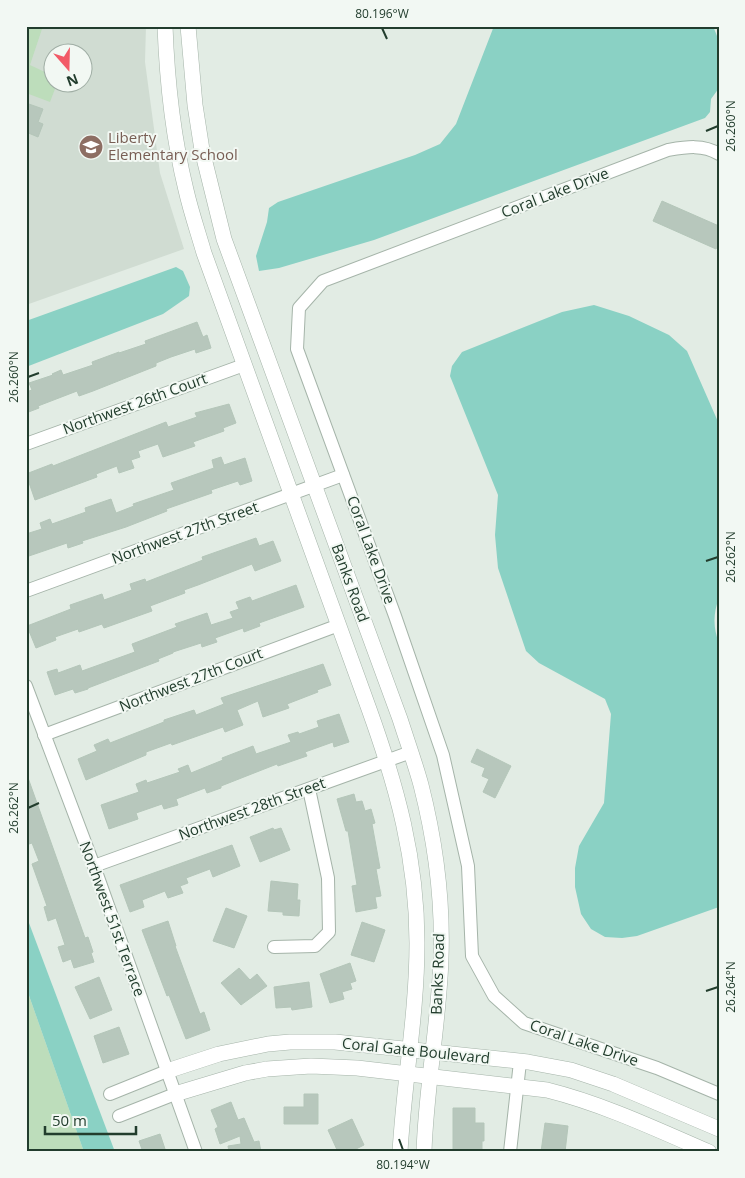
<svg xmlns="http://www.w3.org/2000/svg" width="745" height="1178" viewBox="0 0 745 1178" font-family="'Open Sans',sans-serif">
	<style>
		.built { fill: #d0dcd2; fill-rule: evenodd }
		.green { fill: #bdddbb }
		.water { fill: #8ad1c4 }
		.building { fill: #b7c7bc; stroke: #b4c6b9 }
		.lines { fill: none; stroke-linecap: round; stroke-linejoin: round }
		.minor-casing { stroke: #a5b4a9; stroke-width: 14 }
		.tertiary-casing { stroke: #a5b4a9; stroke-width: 16 }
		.minor { stroke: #fff; stroke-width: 12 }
		.tertiary { stroke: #fff; stroke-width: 15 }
		.ticks { fill: none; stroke: #223d2d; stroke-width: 2 }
		.labels { text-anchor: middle; stroke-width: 4; stroke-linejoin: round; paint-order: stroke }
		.education-label { font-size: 15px; fill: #785e54; stroke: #f2f8f3; text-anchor: start }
		.street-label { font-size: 15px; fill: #223d2d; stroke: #f2f8f3 }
		.neatline { fill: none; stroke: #223d2d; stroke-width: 2 }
		.ticks-label { font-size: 12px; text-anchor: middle; fill: #223d2d }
	</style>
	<rect width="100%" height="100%" fill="#e2ece4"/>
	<path class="built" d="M26,26H146L145,62L160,173L184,249L26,305ZM52,52H82V82H52Z"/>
	<g class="green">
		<path d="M26,26L42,29L30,65L47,73L55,89L50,102L26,93Z"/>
		<path d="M26,987L84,1152H26Z"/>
	</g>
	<g class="water">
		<path d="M494,26H713L719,41V88L711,99L710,112L705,118L374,240L279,268L259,271L256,256L267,222L269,208L278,202L415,155L440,144L456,124Z"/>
		<path d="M176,267L183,271L190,287L189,296L163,314L26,367V321Z"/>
		<path d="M594,305L629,316L669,335L687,351L719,424V598C713,613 713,628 719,643V907L637,936L622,938L605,937L591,929L581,914L575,887V868L579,846L604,803L611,714L605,699L539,663L526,651L498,568L495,535L498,495L450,376L452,366L462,352L562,312Z"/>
		<path d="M26,915L115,1152H84L26,987Z"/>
	</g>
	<g class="building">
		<path d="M26,103L43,109L38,122L43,124L38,137L26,132Z"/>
		<path d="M662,201L719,226V242L716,249L653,221Z"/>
		<path d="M197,322L203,337L207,335L211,348L196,353L195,349L171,357L156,363V366L93,391L79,396L77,391L38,406L39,408L26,413V392L32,390L29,383L53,375L52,374L61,370L63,375L93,365L92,362L119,352V353L146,344L145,341Z"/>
		<path d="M229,404L236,423L223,428L224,431L193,442L195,446L163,457L158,444L138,451L140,457L131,460L134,468L119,473L117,466L96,474L97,477L35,500L26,474L52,464L53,466L166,422L168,427L197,417L195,413Z"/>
		<path d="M221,457L224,465L245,458L252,481L240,485L238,481L211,490L212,493L166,509L167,511L126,527L82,541L83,543L68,548L67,543L26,557V534L42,529L40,523L50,519L52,524L86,512L85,508L111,499L116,513L134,506L133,504L174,490L171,483L214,468L212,460Z"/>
		<path d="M256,538L259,546L273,541L281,561L255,571L252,564L198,585L184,590L185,593L150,606L152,611L104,628L102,624L79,632L78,629L55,637L56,640L36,648L27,626L71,609L70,605L102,594L104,600L132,590L130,584L145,579L146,582L203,560L202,557Z"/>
		<path d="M296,585L304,607L259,623L260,626L244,632L243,628L215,638L217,642L202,647L201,643L173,652V653L158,659L159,661L88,688V689L75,693L73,689L55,695L47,672L57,669L58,673L80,665L82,671L135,652L132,644L177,627L175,624L207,613L211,625L233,618L230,612L239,609L236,602L250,597L252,601Z"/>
		<path d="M323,664L331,685L317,690L318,692L287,704L289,708L263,717L258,701L237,710L243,725L225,732L223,727L172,745L171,743L146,752V755L86,780L78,759L97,751L94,745L108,739L110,743L164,722V720L194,710L196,715L224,704L221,698Z"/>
		<path d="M339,714L349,742L334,747L333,742L305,752L307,756L278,766L277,764L221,786V788L207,793L205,788L176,799L178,805L164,809L162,804L136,813L138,819L109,829L101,805L139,792L136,784L146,780L147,783L180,772L178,769L188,765L191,773L223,760L222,758L253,746L256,754L291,742L288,735L298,732L299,734L319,727L317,721Z"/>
		<path d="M477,749L511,766L495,798L483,792L489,779L482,776L485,768L471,762Z"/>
		<path d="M27,775L85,938L88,937L93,952L91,953L94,962L74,968L71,959L63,962L58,947L65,945L56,918L48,921L44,907L47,906L32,864L39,861L32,843L26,845Z"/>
		<path d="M354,794L356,802L362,801L365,811L371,809L375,823L372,824L380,868L376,869L381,896L375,897L377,908L356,912L352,886L357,885L348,831H346L337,799Z"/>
		<path d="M273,828L274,830L281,828L290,850L260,862L250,837Z"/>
		<path d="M232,845L240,866L213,877L210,869L186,878L188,883L180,886L183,893L168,898L165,891L142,900L144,907L130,912L120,885Z"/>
		<path d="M271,881L298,884L297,900H300L299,916L283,915V912L268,911Z"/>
		<path d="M226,908L247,916L234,948L213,941Z"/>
		<path d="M168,921L176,946H175L200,1014L204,1012L210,1030L186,1039L169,995L167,996L142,930Z"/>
		<path d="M362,922L385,930L374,962L351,955Z"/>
		<path d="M350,963L356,981L350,983L352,989L342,992L344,999L330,1003L320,974Z"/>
		<path d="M239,968L250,980L257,974L267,986L241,1005L221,983Z"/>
		<path d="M99,977L112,1010L90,1019L75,987Z"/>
		<path d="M309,982L312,1007L292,1010L291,1007L276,1008L274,987Z"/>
		<path d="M119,1027L129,1054L103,1063L94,1036Z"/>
		<path d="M304,1094H318V1124H284V1107H304Z"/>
		<path d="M231,1102L238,1120L244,1118L254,1142L259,1141L261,1152H229L228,1146L241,1144L240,1136L220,1144L215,1129L218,1127L211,1110Z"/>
		<path d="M453,1108H475V1123H484V1141H482V1152H453Z"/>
		<path d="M352,1119L364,1145L350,1152H338L328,1130Z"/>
		<path d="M545,1123L568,1126L565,1152H541Z"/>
		<path d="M160,1134L166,1152H143L139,1141Z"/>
	</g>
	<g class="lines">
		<defs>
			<g id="minor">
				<path d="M719,154C703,144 686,147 668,150L323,281L299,308L297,349L395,616L443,755L468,866L472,956L494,996L524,1023L657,1068L719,1094"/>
				<path d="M26,444L244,365"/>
				<path d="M26,591L343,475"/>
				<path d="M26,686L94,866L196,1152"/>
				<path d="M44,735L339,625"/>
				<path d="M94,866L411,752"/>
				<path d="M274,947L315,946L329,932L328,878L309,789"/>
				<path d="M110,1094L167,1071"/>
				<path d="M119,1116L175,1094"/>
				<path d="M510,1152L520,1062"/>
			</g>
			<g id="tertiary">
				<path d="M165,26C167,81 173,137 186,190C191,212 198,232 204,253L369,709C397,787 417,859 417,943C417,1013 404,1082 400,1152"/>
				<path d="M188,26L195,105L202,150L224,239L400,719C407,741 415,763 421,785C435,840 443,901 441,958C439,1023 426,1087 424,1152"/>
				<path d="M167,1071L219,1054L268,1044L290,1042H335L394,1048L528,1062L571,1070L613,1084L719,1129"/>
				<path d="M175,1094L245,1073L267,1069L311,1066L357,1068L547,1090C603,1104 656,1129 709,1152"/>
			</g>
		</defs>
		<use href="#minor" class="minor-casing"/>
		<use href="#tertiary" class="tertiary-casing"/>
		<use href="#minor" class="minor"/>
		<use href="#tertiary" class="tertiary"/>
	</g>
	<path class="ticks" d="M382,28L387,39M706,131L718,126M28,377L39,373M706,561L718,557M28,808L39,803M706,991L718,987M399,1139L403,1150"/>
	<defs>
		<symbol id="school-disc" viewBox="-11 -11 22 22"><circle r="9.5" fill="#8d6e63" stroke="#f2f8f3"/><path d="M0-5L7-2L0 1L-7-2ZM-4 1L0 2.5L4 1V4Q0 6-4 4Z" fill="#fff"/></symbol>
	</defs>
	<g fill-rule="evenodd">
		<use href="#school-disc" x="77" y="133" width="28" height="28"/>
	</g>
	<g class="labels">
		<g class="education-label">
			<text x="108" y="143">Liberty<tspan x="108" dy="17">Elementary School</tspan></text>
		</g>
		<g class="street-label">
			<text transform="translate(555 193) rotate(-21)" y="5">Coral Lake Drive</text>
			<text transform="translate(135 404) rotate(-20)" y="5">Northwest 26th Court</text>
			<text transform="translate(185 533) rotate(-20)" y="5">Northwest 27th Street</text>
			<text transform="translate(371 550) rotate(70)" y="5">Coral Lake Drive</text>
			<text transform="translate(350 583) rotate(70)" y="5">Banks Road</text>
			<text transform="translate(191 680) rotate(-21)" y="5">Northwest 27th Court</text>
			<text transform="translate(252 809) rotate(-20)" y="5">Northwest 28th Street</text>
			<text transform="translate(112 919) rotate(70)" y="5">Northwest 51st Terrace</text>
			<text transform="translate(438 974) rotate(-88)" y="5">Banks Road</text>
			<text transform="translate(584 1043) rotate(19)" y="5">Coral Lake Drive</text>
			<text transform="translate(416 1051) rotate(6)" y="5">Coral Gate Boulevard</text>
		</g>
	</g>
	<rect width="745" height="1178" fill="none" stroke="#f2f8f3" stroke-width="55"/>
	<g transform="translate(68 68) rotate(160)"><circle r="24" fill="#f2f8f3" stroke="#9fada4"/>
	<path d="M0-4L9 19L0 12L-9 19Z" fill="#f25a67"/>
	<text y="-8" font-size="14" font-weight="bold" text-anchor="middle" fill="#223d2d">N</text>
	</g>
	<path d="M45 1126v8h91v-8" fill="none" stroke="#223d2d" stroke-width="2.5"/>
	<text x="52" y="1126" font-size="15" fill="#223d2d" stroke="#f2f8f3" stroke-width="4" paint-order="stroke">50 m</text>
	<rect x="28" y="28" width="690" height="1122" class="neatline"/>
	<g class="ticks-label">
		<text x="382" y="18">80.196°W</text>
		<text transform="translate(731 126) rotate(-90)" y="4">26.260°N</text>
		<text transform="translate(14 377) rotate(-90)" y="4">26.260°N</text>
		<text transform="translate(731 557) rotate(-90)" y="4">26.262°N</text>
		<text transform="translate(14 808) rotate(-90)" y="4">26.262°N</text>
		<text transform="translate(731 987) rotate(-90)" y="4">26.264°N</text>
		<text x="403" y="1169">80.194°W</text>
	</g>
</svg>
